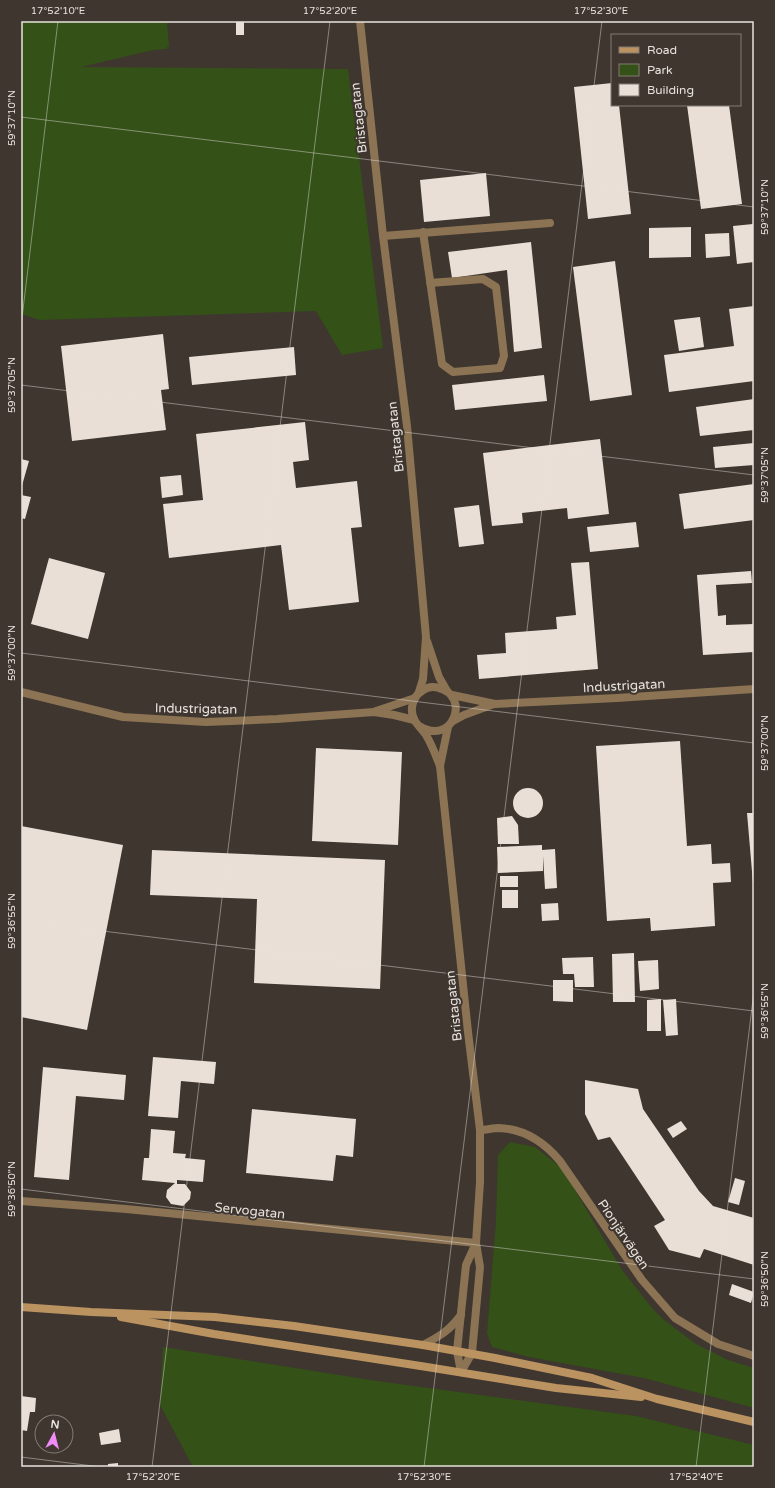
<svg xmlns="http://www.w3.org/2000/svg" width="775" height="1488" viewBox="0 0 775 1488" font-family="'Varela Round',sans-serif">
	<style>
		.green { fill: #345118 }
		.building { fill: #e9dfd6 }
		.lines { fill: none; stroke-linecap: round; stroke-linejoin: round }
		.minor { stroke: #8b7354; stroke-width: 8 }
		.tertiary { stroke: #8b7354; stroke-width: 8 }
		.secondary { stroke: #ba9361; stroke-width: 8 }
		.ticks { fill: none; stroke: #e8e2de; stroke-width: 1; stroke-opacity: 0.45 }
		.labels { text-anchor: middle; stroke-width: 4; stroke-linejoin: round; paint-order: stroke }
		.street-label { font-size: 13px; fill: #e8e2de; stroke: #3e362f }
		.neatline { fill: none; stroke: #e8e2de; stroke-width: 1.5 }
		.ticks-label { font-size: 10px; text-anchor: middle; fill: #e8e2de }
	</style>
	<rect width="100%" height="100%" fill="#3e362f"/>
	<g class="green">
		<path d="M21,21H167L169,46L167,47V49L153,50L81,67L348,69L383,348L342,355L316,311L40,320L21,314Z"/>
		<path d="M510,1142L535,1147L562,1168L622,1270L652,1308L664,1320L696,1344L728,1360L754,1368V1408L644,1378L529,1357L492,1347L487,1333L496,1222L498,1155Z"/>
		<path d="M163,1347L377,1381L636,1416L754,1445V1467H193L160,1405Z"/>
	</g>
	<g class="building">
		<rect x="236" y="21" width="8" height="14"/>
		<path d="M612,83V105H619L631,214L588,219L574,87Z"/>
		<path d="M687,105H729L742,204L701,209Z"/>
		<path d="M486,173L490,216L424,222L420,180Z"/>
		<path d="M753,224L754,262L737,264L733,226Z"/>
		<path d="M691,227V257L649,258V228Z"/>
		<path d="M729,233L730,256L706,258L705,234Z"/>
		<path d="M531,242L542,348L514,352L507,270L452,278L448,252Z"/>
		<path d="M615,261L632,395L590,401L573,267Z"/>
		<path d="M754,306V381L669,392L664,355L734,346L729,309Z"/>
		<path d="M700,317L704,347L679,351L674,320Z"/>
		<path d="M163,334L169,389L161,390L166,430L72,441L61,346Z"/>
		<path d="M294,347L296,375L192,385L189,357Z"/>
		<path d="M544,375L547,401L455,410L452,385Z"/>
		<path d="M754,399V430L700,436L696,407Z"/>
		<path d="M305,422L309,460L293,462L296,488L357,481L362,527L351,528L359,602L289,610L281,545L169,558L163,504L203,500L196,434Z"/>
		<path d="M600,439L609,514L568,519L567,508L522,513L523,523L492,526L483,453Z"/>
		<path d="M754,443V465L715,468L713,447Z"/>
		<path d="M21,459L29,461L21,489Z"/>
		<path d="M181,475L183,495L162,498L160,477Z"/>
		<path d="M754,484V520L684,529L679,494Z"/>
		<path d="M21,495L31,497L25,519L21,518Z"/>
		<path d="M479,505L484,544L459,547L454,508Z"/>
		<path d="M636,522L639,547L590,552L587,527Z"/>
		<path d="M49,558L105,573L88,639L31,624Z"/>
		<path d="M589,562L598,669L479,679L477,655L506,653L505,633L557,629L556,617L576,615L571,563Z"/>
		<path d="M751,571L752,583L716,585L718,616L726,615V625L754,624V652L703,655L697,575Z"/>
		<path d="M680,741L687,846L711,844L712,864L730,863L731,882L713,883L715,926L651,931L650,918L607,921L596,746Z"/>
		<path d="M316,748L402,752L398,845L312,841Z"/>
		<circle cx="528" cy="803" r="15"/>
		<path d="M747,813H754V882L753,883Z"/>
		<path d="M512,816L518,825L519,844H498L497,818Z"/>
		<path d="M21,826L123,845L87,1030L21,1017Z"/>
		<path d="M542,845V850L555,849L557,888L545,889L543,856V871L498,873L497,847Z"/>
		<path d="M152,850L385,860L380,989L254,983L257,899L150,895Z"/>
		<rect x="500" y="876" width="18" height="11"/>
		<rect x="502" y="890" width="16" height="18"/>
		<path d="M558,903L559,920L542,921L541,904Z"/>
		<path d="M634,953L635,1002H613L612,954Z"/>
		<path d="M593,957L594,987H575L574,974H563L562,958Z"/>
		<path d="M658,960L659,989L640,991L638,961Z"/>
		<path d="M553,980H573V1002L553,1001Z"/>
		<path d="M661,999V1031H647V1000Z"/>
		<path d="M676,999L678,1035L666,1036L663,1000Z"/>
		<path d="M153,1057L216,1062L214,1084L181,1081L178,1118L148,1116Z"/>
		<path d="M43,1067L126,1075L124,1100L76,1096L69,1180L34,1177Z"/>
		<path d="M585,1080L638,1089L643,1109L699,1191L713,1206L754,1218V1265L704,1249L700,1258L669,1250L654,1226L665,1220L610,1137L598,1140L585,1114Z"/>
		<path d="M252,1109L356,1119L353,1157L336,1155L333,1181L246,1173Z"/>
		<path d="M681,1121L687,1129L673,1138L667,1129Z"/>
		<path d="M151,1129L175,1131L173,1153L186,1154L185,1158L205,1160L203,1182L177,1180V1184H185L191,1192L190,1199L183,1206L171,1204L166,1197L167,1190L175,1183L142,1180L144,1158H149Z"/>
		<path d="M735,1178L745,1181L739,1205L728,1202Z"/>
		<path d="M732,1284L754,1292L751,1303L729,1295Z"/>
		<path d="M21,1396L36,1398L35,1412H30L27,1431L21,1430Z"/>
		<path d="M119,1429L121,1442L101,1445L99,1433Z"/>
		<path d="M118,1463V1467H108V1464Z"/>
	</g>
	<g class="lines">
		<g class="minor">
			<path d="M423,232L442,364L453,372L500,368L504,356L496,287L483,279L430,283"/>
			<path d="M383,236L550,223"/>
			<path d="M21,692L123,717L206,722L277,719L374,712L394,715L414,720"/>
			<path d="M452,695L495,704L617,698L754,689"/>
			<path d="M376,711L415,698"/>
			<path d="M453,721L464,715L494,704"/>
			<path d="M21,1201L126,1209L476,1243"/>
		</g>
		<g class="tertiary">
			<path d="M360,21L383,236L407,426L426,637L423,679L419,692"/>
			<path d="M427,641L439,677L447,691"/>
			<path d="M419,726C453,747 471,696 439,688C433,686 427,687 422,691C412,697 409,711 415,721C418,726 423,730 426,735C432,745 436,756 440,766"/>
			<path d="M448,727L440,766L468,1032L480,1130V1182L476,1243L480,1267L472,1353L461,1372"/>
			<path d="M480,1130C486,1130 493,1128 499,1128C524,1129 545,1143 560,1161L642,1280L675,1318L718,1344L754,1356"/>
			<path d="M423,1345C440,1336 449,1331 461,1315"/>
			<path d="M461,1372L457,1351L466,1265L476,1243"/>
		</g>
		<g class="secondary">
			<path d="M21,1307L91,1312L215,1317L294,1326L423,1345L495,1358L592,1378L657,1399L754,1422"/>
			<path d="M121,1317L214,1334L427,1367L556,1388L641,1397"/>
		</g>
	</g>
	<path class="ticks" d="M21,117L754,207M21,326L58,21M21,385L754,475M21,653L754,743M21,921L754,1011M21,1189L754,1279M21,1457L101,1467M152,1467L330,21M424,1467L602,21M696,1467L754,991"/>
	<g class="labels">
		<g class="street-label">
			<text transform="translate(358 118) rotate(-96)" y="5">Bristagatan</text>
			<text transform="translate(395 437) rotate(-96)" y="5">Bristagatan</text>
			<text transform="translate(624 685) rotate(-3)" y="5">Industrigatan</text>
			<text transform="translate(196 708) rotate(1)" y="5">Industrigatan</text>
			<text transform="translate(453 1006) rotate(-96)" y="5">Bristagatan</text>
			<text transform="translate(250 1210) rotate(6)" y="5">Servogatan</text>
			<text transform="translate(624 1234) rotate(56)" y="5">Pionjärvägen</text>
		</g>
	</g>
	<rect width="775" height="1488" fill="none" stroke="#3e362f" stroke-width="44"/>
	<rect x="611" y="34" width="130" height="72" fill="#3e362f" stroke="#827b75"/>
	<rect x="619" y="47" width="20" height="6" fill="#ba9361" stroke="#827b75"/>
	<text x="647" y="54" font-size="12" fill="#e8e2de">Road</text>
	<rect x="619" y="64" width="20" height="12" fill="#345118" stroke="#827b75"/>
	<text x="647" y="74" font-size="12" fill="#e8e2de">Park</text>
	<rect x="619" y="84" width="20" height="12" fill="#e9dfd6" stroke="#827b75"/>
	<text x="647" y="94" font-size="12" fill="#e8e2de">Building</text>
	<g transform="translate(54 1434) rotate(7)"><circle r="19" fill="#3e362f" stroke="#827b75"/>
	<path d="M0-3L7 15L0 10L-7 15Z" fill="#ef8bf7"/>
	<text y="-6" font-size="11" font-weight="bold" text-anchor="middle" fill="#e8e2de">N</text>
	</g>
	<rect x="22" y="22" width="731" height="1444" class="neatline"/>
	<g class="ticks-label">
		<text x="58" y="14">17°52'10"E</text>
		<text x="330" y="14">17°52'20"E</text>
		<text x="601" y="14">17°52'30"E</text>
		<text transform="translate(11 118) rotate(-90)" y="4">59°37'10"N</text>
		<text transform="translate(764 207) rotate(-90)" y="4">59°37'10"N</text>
		<text transform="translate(11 385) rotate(-90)" y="4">59°37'05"N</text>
		<text transform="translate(764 475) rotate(-90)" y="4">59°37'05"N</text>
		<text transform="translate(11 653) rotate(-90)" y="4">59°37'00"N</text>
		<text transform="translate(764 743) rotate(-90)" y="4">59°37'00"N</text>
		<text transform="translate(11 921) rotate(-90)" y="4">59°36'55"N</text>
		<text transform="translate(764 1011) rotate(-90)" y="4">59°36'55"N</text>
		<text transform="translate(11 1189) rotate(-90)" y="4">59°36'50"N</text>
		<text transform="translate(764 1279) rotate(-90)" y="4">59°36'50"N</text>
		<text x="153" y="1480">17°52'20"E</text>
		<text x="424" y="1480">17°52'30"E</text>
		<text x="696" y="1480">17°52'40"E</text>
	</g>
</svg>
